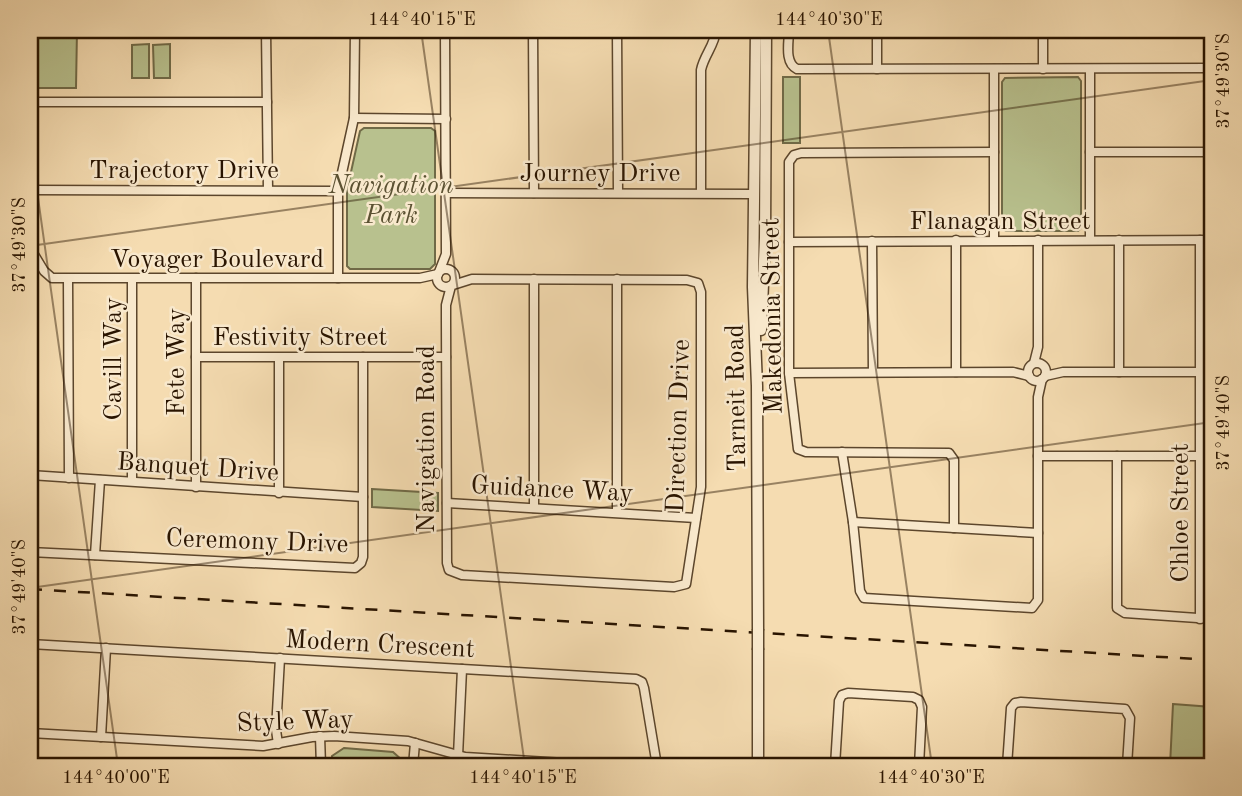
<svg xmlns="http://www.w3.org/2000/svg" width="1242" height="796" viewBox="0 0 1242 796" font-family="'Old Standard TT',serif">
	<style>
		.green { fill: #b8c18e; stroke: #706a47; stroke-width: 2 }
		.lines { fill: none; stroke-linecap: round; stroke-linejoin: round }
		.minor-casing { stroke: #5c462c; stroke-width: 11 }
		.tertiary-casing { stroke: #5c462c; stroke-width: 13 }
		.minor { stroke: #f8e8cc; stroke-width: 8 }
		.tertiary { stroke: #f8e8cc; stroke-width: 10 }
		.rail { stroke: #291400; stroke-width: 2.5; stroke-dasharray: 12 12; stroke-linecap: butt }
		.tertiary-bridge-casing { stroke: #5c462c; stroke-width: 13; stroke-linecap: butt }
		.tertiary-bridge { stroke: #f8e8cc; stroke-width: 10 }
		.ticks { fill: none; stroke: #291400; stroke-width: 2; stroke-opacity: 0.45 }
		.labels { text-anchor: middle; stroke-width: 5; stroke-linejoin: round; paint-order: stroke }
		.street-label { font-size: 26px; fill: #291400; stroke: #f8e8cc }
		.park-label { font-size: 26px; font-style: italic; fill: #5b5132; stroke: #f8e8cc }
		.neatline { fill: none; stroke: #291400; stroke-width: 2.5 }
		.ticks-label { font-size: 18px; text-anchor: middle; fill: #291400 }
	</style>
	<rect width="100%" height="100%" fill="#f5dcb1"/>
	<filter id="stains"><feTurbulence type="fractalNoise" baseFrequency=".00286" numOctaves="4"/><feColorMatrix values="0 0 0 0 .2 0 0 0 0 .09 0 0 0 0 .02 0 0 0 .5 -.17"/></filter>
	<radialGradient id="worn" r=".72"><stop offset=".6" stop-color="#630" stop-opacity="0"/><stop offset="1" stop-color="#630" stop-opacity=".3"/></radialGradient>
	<g class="green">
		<path d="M30,30H77L76,88H30Z"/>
		<path d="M149,44V78H132V45Z"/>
		<path d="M170,44V78H154L153,45Z"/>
		<rect x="783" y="77" width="17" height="66"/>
		<path d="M1078,77L1081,81V228L1078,231H1006L1002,228V82L1005,78Z"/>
		<path d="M364,128H431L435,131V264L430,269H350L347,266V190L360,131Z"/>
		<path d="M372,489L438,493V511L372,507Z"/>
		<path d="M1173,704L1212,707V766H1170Z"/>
		<path d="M344,748L393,752L403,761V766H332V756Z"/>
	</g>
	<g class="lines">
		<defs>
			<g id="minor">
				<path d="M266,30L268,190"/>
				<path d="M533,30L534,193"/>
				<path d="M617,30L618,193"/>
				<path d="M789,30C789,42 784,63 797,69L1212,68"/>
				<path d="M877,30V69"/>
				<path d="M1043,30V69"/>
				<path d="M994,69V240"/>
				<path d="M1090,69V240"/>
				<path d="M30,102H267"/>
				<path d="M354,118L446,119"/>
				<path d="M1090,152H1212"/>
				<path d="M30,190L338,191"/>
				<path d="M446,193L754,194"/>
				<path d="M701,193V70C704,55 715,45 716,30"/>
				<path d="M1119,240V372"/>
				<path d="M1200,240V619"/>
				<path d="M872,241L873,372"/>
				<path d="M789,242L1212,240"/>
				<path d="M30,248L44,271L52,278H420L438,274"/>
				<circle cx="446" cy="278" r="9"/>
				<path d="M439,272L446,254L445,30"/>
				<path d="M196,278V487"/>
				<path d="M338,278V191L354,118L355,30"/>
				<path d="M68,279L69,478"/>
				<path d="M132,279V481"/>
				<path d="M534,279V508"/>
				<path d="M451,286L446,305V320L447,563L449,570L462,575L674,587L686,584L701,487V292L698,283L687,280L472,279L453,285"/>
				<path d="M196,357H446"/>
				<circle cx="1037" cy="372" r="9"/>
				<path d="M1034,363L1038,347V240"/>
				<path d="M956,372V240"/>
				<path d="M789,373L1013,372L1029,376"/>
				<path d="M1045,376L1063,372H1200"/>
				<path d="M842,452L853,522L860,591L864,598L1032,608L1038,600V397L1042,379"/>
				<path d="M1038,456H1200"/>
				<path d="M1117,456V608L1125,613L1212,619"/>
				<path d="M30,475L363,497"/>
				<path d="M279,493V358"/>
				<path d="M447,503L696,518"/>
				<path d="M617,512V279"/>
				<path d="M853,522L1038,533"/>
				<path d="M954,528V460L949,453L806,452L798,449L789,373V162L794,155L801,153L994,152"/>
				<path d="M30,552L355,568L361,563L363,557V357"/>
				<path d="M95,555L100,480"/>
				<path d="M30,644L636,679L642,682L644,688L657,766"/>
				<path d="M30,733L263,746L312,737L334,736L408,741L465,757L613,766"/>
				<path d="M320,736L321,766"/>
				<path d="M101,737L106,648"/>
				<path d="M278,744L276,730L280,658"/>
				<path d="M458,756L462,669"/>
				<path d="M413,766L415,743"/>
				<path d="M835,766L839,701L842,695L848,693L913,697L919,700L922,707L919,766"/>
				<path d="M1007,766L1011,708L1015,703L1021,702L1125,709L1130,718L1127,766"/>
			</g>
			<g id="tertiary">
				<path d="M756,30L753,287L757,386L758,629"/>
				<path d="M761,330L765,238L766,30"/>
				<path d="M758,766V650"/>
			</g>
		</defs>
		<use href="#minor" class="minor-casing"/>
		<use href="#tertiary" class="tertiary-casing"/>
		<use href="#minor" class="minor"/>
		<use href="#tertiary" class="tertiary"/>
		<path class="rail" d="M30,589L1212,660"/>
		<defs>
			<path id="tertiary-bridge" d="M758,629V650"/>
		</defs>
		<use href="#tertiary-bridge" class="tertiary-bridge-casing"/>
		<use href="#tertiary-bridge" class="tertiary-bridge"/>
	</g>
	<path class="ticks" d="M421,30L525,766M828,30L932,766M30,141L118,766M30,246L1212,80M30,588L1212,422M1196,766L1212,764"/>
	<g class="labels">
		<g class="street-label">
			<text x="184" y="178">Trajectory Drive</text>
			<text x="600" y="181">Journey Drive</text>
			<text x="1000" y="229">Flanagan Street</text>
			<text x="217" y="267">Voyager Boulevard</text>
			<text transform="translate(771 316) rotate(-91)" y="9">Makedonia Street</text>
			<text x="300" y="345">Festivity Street</text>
			<text transform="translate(112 359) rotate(-90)" y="9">Cavill Way</text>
			<text transform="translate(175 362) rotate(-90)" y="9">Fete Way</text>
			<text transform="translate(735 398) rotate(-91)" y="9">Tarneit Road</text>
			<text transform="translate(677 426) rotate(-88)" y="9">Direction Drive</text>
			<text transform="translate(425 439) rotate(-90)" y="9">Navigation Road</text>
			<text transform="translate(198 466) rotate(4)" y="9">Banquet Drive</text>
			<text transform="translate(552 488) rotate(3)" y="9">Guidance Way</text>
			<text transform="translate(1179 513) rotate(-90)" y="9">Chloe Street</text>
			<text transform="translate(257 540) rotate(2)" y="9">Ceremony Drive</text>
			<text transform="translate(380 643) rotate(3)" y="9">Modern Crescent</text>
			<text transform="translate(295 720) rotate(-2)" y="9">Style Way</text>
		</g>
		<g class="park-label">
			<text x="391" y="193">Navigation<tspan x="391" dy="30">Park</tspan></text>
		</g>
	</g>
	<rect width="1242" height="796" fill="none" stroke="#f5dcb1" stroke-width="77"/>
	<rect x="38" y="38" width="1166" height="720" class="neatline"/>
	<g class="ticks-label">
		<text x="422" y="25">144°40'15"E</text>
		<text x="829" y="25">144°40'30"E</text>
		<text transform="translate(1223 81) rotate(-90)" y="6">37°49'30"S</text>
		<text transform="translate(19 245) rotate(-90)" y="6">37°49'30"S</text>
		<text transform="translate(1223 423) rotate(-90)" y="6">37°49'40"S</text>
		<text transform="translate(19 587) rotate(-90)" y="6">37°49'40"S</text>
		<text x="116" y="783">144°40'00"E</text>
		<text x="523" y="783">144°40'15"E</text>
		<text x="931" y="783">144°40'30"E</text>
	</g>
	<rect width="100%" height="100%" filter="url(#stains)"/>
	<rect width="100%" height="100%" fill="url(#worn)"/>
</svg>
